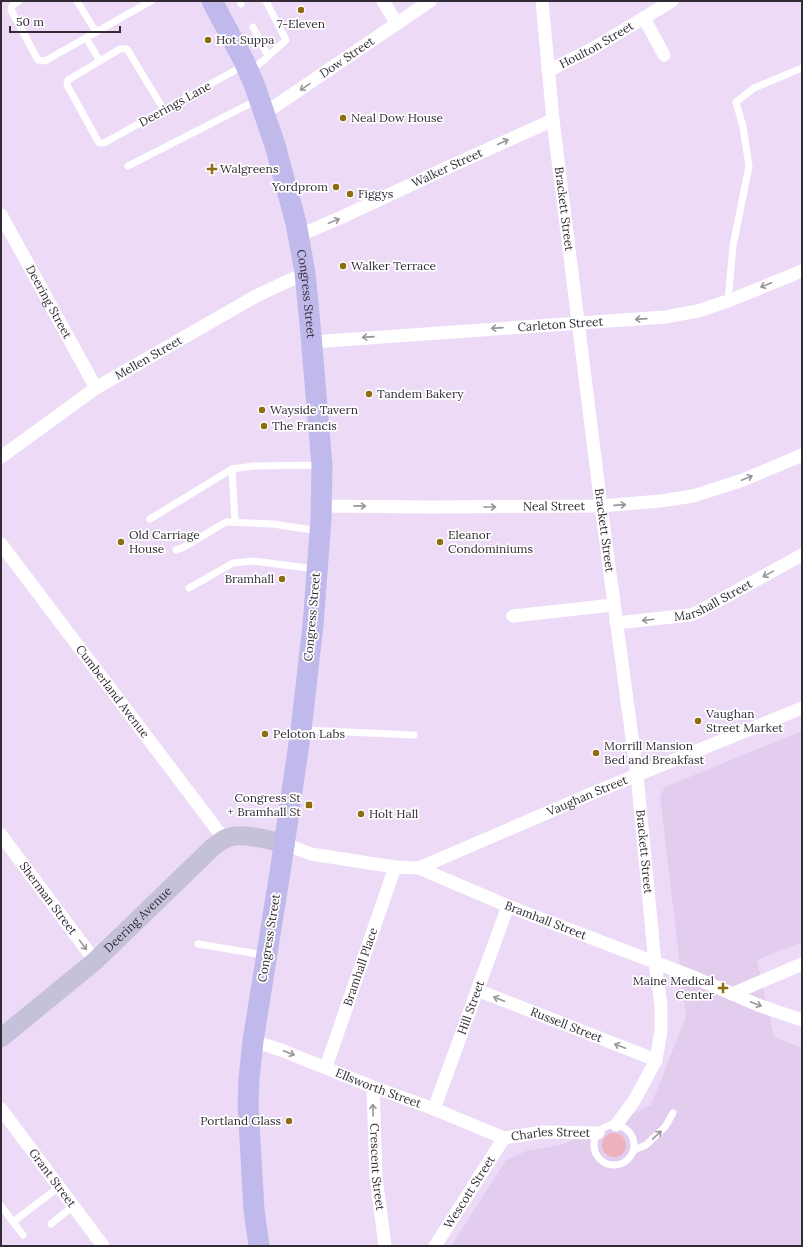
<svg xmlns="http://www.w3.org/2000/svg" width="803" height="1247" viewBox="0 0 803 1247" font-family="Lora,serif">
	<style>
		.built { fill: #e3cdef }
		.green { fill: #edb2bc }
		.lines { fill: none; stroke-linecap: round; stroke-linejoin: round }
		.lane { stroke: #fff; stroke-width: 7 }
		.street { stroke: #fff; stroke-width: 13 }
		.secondary { stroke: #c5c1d9; stroke-width: 19 }
		.primary { stroke: #c0baec; stroke-width: 21 }
		.oneway { stroke: #98959a }
		.poi-dot { fill: #8f6c10; stroke: #fff; stroke-width: 1.5 }
		.labels { text-anchor: middle; stroke-width: 3.5; stroke-linejoin: round; paint-order: stroke }
		.poi-label { font-size: 12px; fill: #322b36; stroke: #fff; text-anchor: start }
		.street-label { font-size: 12px; fill: #322b36; stroke: #fff }
	</style>
	<rect width="100%" height="100%" fill="#eddaf7"/>
	<path class="built" d="M802,731V942L757,960L774,1037L802,1048V1246H451L506,1160L526,1151L561,1145L609,1125L651,1105L686,1016L660,796L665,787Z"/>
	<circle class="green" cx="614" cy="1145" r="12"/>
	<g class="lines">
		<g class="lane">
			<path d="M19,1L12,6L11,10L38,60L45,61L151,1"/>
			<path d="M77,1L96,32"/>
			<path d="M240,1L241,4"/>
			<path d="M253,27L268,56"/>
			<path d="M86,38L100,61"/>
			<path d="M250,71L263,61L286,40L266,1"/>
			<path d="M164,110L127,49H120L68,80L67,85L99,143H104L243,66"/>
			<path d="M128,166L257,100"/>
			<path d="M728,301L733,246L749,166L743,127L736,102L754,88L802,68"/>
			<path d="M232,469L235,522"/>
			<path d="M150,519L232,469L254,466L321,465"/>
			<path d="M176,550L184,547L226,522L273,524L319,531"/>
			<path d="M189,588L233,563L253,561L316,569"/>
			<path d="M303,730L414,735"/>
			<path d="M198,944L264,955"/>
			<circle cx="614" cy="1145" r="20"/>
			<path d="M634,1150L646,1145L665,1127L673,1113"/>
			<path d="M1,1206L23,1235"/>
			<path d="M13,1222L59,1187"/>
			<path d="M51,1224L73,1206"/>
		</g>
		<g class="street">
			<path d="M383,1L397,24"/>
			<path id="s1" d="M542,1L553,120L601,506L637,775L655,963L661,1005V1031L656,1060L634,1101L616,1125"/>
			<path d="M644,18L664,55"/>
			<path id="s2" d="M548,71L592,49L672,1"/>
			<path id="s3" d="M265,113L430,1"/>
			<path id="s4" d="M1,215L96,388"/>
			<path id="s5" d="M298,236L342,217L453,165L553,120"/>
			<path id="s6" d="M312,342L665,317L698,311L728,301L802,271"/>
			<path id="s7" d="M1,457L96,388L256,296L305,273"/>
			<path id="s8" d="M321,506L429,507L601,506L660,501L693,496L743,480L802,455"/>
			<path id="s9" d="M1,544L224,839"/>
			<path d="M513,616L613,605"/>
			<path id="s10" d="M616,623L690,615L698,612L802,555"/>
			<path id="s11" d="M1,835L95,961"/>
			<path id="s12" d="M285,844L311,854L395,867L419,868L508,906L691,976L758,1005L802,1020"/>
			<path id="s13" d="M419,868L593,793L802,708"/>
			<path id="s14" d="M477,990L656,1060"/>
			<path d="M732,994L802,964"/>
			<path id="s15" d="M253,1041L281,1050L373,1087L434,1109L504,1138"/>
			<path id="s16" d="M326,1067L395,867"/>
			<path id="s17" d="M373,1087L376,1177L385,1246"/>
			<path id="s18" d="M1,1109L103,1246"/>
			<path id="s19" d="M434,1109L508,906"/>
			<path id="s20" d="M504,1138L543,1132L598,1133"/>
			<path id="s21" d="M435,1246L504,1138"/>
		</g>
		<path class="secondary" id="s22" d="M1,1038L95,961L212,848C216,845 220,841 225,839C240,831 269,840 285,844"/>
		<path class="primary" id="s23" d="M212,1L244,61L254,84L275,145L296,223L305,273L310,324L322,465L321,519L313,625L301,730L281,866L253,1041L249,1079L248,1105L254,1210L259,1246"/>
	</g>
	<defs><path id="oneway-shaft" d="M-6 0H5M1.5-3L5.5 0L1.5 3" fill="none" stroke-width="1.6" stroke-linecap="round" stroke-linejoin="round"/></defs>
	<g class="oneway">
		<use href="#oneway-shaft" transform="translate(305 87) rotate(146)"/>
		<use href="#oneway-shaft" transform="translate(503 142) rotate(-24)"/>
		<use href="#oneway-shaft" transform="translate(334 221) rotate(-22)"/>
		<use href="#oneway-shaft" transform="translate(766 285) rotate(158)"/>
		<use href="#oneway-shaft" transform="translate(641 319) rotate(176)"/>
		<use href="#oneway-shaft" transform="translate(497 328) rotate(176)"/>
		<use href="#oneway-shaft" transform="translate(368 337) rotate(176)"/>
		<use href="#oneway-shaft" transform="translate(747 478) rotate(-22)"/>
		<use href="#oneway-shaft" transform="translate(620 505) rotate(-4)"/>
		<use href="#oneway-shaft" transform="translate(360 506) rotate(1)"/>
		<use href="#oneway-shaft" transform="translate(490 507)"/>
		<use href="#oneway-shaft" transform="translate(768 574) rotate(151)"/>
		<use href="#oneway-shaft" transform="translate(648 620) rotate(173)"/>
		<use href="#oneway-shaft" transform="translate(83 945) rotate(54)"/>
		<use href="#oneway-shaft" transform="translate(499 999) rotate(-159)"/>
		<use href="#oneway-shaft" transform="translate(756 1004) rotate(22)"/>
		<use href="#oneway-shaft" transform="translate(620 1046) rotate(-159)"/>
		<use href="#oneway-shaft" transform="translate(289 1053) rotate(21)"/>
		<use href="#oneway-shaft" transform="translate(373 1110) rotate(-91)"/>
		<use href="#oneway-shaft" transform="translate(657 1135) rotate(-44)"/>
	</g>
	<g class="poi-dot">
		<circle cx="301" cy="10" r="4"/>
		<circle cx="208" cy="40" r="4"/>
		<circle cx="343" cy="118" r="4"/>
		<path d="M210 163h4v4h4v4h-4v4h-4v-4h-4v-4h4z"/>
		<circle cx="336" cy="187" r="4"/>
		<circle cx="350" cy="194" r="4"/>
		<circle cx="343" cy="266" r="4"/>
		<circle cx="369" cy="394" r="4"/>
		<circle cx="262" cy="410" r="4"/>
		<circle cx="264" cy="426" r="4"/>
		<circle cx="121" cy="542" r="4"/>
		<circle cx="440" cy="542" r="4"/>
		<circle cx="282" cy="579" r="4"/>
		<circle cx="698" cy="721" r="4"/>
		<circle cx="265" cy="734" r="4"/>
		<circle cx="596" cy="753" r="4"/>
		<rect x="305" y="801" width="8" height="8" rx="2"/>
		<circle cx="361" cy="814" r="4"/>
		<path d="M721 982h4v4h4v4h-4v4h-4v-4h-4v-4h4z"/>
		<circle cx="289" cy="1121" r="4"/>
	</g>
	<g class="labels">
		<g class="poi-label">
			<text x="301" y="28" text-anchor="middle">7-Eleven</text>
			<text x="216" y="44">Hot Suppa</text>
			<text x="351" y="122">Neal Dow House</text>
			<text x="220" y="173">Walgreens</text>
			<text x="328" y="191" text-anchor="end">Yordprom</text>
			<text x="358" y="198">Figgys</text>
			<text x="351" y="270">Walker Terrace</text>
			<text x="377" y="398">Tandem Bakery</text>
			<text x="270" y="414">Wayside Tavern</text>
			<text x="272" y="430">The Francis</text>
			<text x="129" y="539">Old Carriage<tspan x="129" dy="14">House</tspan></text>
			<text x="448" y="539">Eleanor<tspan x="448" dy="14">Condominiums</tspan></text>
			<text x="274" y="583" text-anchor="end">Bramhall</text>
			<text x="706" y="718">Vaughan<tspan x="706" dy="14">Street Market</tspan></text>
			<text x="273" y="738">Peloton Labs</text>
			<text x="604" y="750">Morrill Mansion<tspan x="604" dy="14">Bed and Breakfast</tspan></text>
			<text x="301" y="802" text-anchor="end">Congress St<tspan x="301" dy="14">+ Bramhall St</tspan></text>
			<text x="369" y="818">Holt Hall</text>
			<text x="714" y="985" text-anchor="end">Maine Medical<tspan x="714" dy="14">Center</tspan></text>
			<text x="281" y="1125" text-anchor="end">Portland Glass</text>
		</g>
		<g class="street-label">
			<text dy="4" stroke="none"><textPath href="#s2" startOffset="55">Houlton Street</textPath></text>
			<text dy="4" stroke="none"><textPath href="#s3" startOffset="99">Dow Street</textPath></text>
			<text transform="translate(175 104) rotate(-29)" y="4">Deerings Lane</text>
			<text dy="4" stroke="none"><textPath href="#s5" startOffset="164">Walker Street</textPath></text>
			<text dy="4" stroke="none"><textPath href="#s1" startOffset="209">Brackett Street</textPath></text>
			<text dy="4" stroke="none"><textPath href="#s23" startOffset="310">Congress Street</textPath></text>
			<text dy="4" stroke="none"><textPath href="#s4" startOffset="99">Deering Street</textPath></text>
			<text dy="4" stroke="none"><textPath href="#s6" startOffset="249">Carleton Street</textPath></text>
			<text dy="4" stroke="none"><textPath href="#s7" startOffset="178">Mellen Street</textPath></text>
			<text dy="4" stroke="none"><textPath href="#s8" startOffset="233">Neal Street</textPath></text>
			<text dy="4" stroke="none"><textPath href="#s1" startOffset="533">Brackett Street</textPath></text>
			<text dy="4" stroke="none"><textPath href="#s10" startOffset="101">Marshall Street</textPath></text>
			<text transform="translate(312 617) rotate(-85)" y="4">Congress Street</text>
			<text dy="4" stroke="none"><textPath href="#s9" startOffset="185">Cumberland Avenue</textPath></text>
			<text dy="4" stroke="none"><textPath href="#s13" startOffset="183">Vaughan Street</textPath></text>
			<text dy="4" stroke="none"><textPath href="#s1" startOffset="857">Brackett Street</textPath></text>
			<text dy="4" stroke="none"><textPath href="#s11" startOffset="79">Sherman Street</textPath></text>
			<text dy="4" stroke="none"><textPath href="#s22" startOffset="181">Deering Avenue</textPath></text>
			<text dy="4" stroke="none"><textPath href="#s12" startOffset="274">Bramhall Street</textPath></text>
			<text transform="translate(269 938) rotate(-81)" y="4">Congress Street</text>
			<text dy="4" stroke="none"><textPath href="#s16" startOffset="106">Bramhall Place</textPath></text>
			<text dy="4" stroke="none"><textPath href="#s19" startOffset="108">Hill Street</textPath></text>
			<text dy="4" stroke="none"><textPath href="#s14" startOffset="96">Russell Street</textPath></text>
			<text dy="4" stroke="none"><textPath href="#s15" startOffset="134">Ellsworth Street</textPath></text>
			<text dy="4" stroke="none"><textPath href="#s20" startOffset="47">Charles Street</textPath></text>
			<text dy="4" stroke="none"><textPath href="#s17" startOffset="80">Crescent Street</textPath></text>
			<text dy="4" stroke="none"><textPath href="#s18" startOffset="86">Grant Street</textPath></text>
			<text dy="4" stroke="none"><textPath href="#s21" startOffset="64">Wescott Street</textPath></text>
		</g>
	</g>
	<rect width="803" height="1247" fill="none" stroke="#322b36" stroke-width="4"/>
	<path d="M10 26v6h110v-6" fill="none" stroke="#322b36" stroke-width="2"/>
	<text x="16" y="26" font-size="12" fill="#322b36" stroke="#ffffff" stroke-width="3" paint-order="stroke">50 m</text>
</svg>
